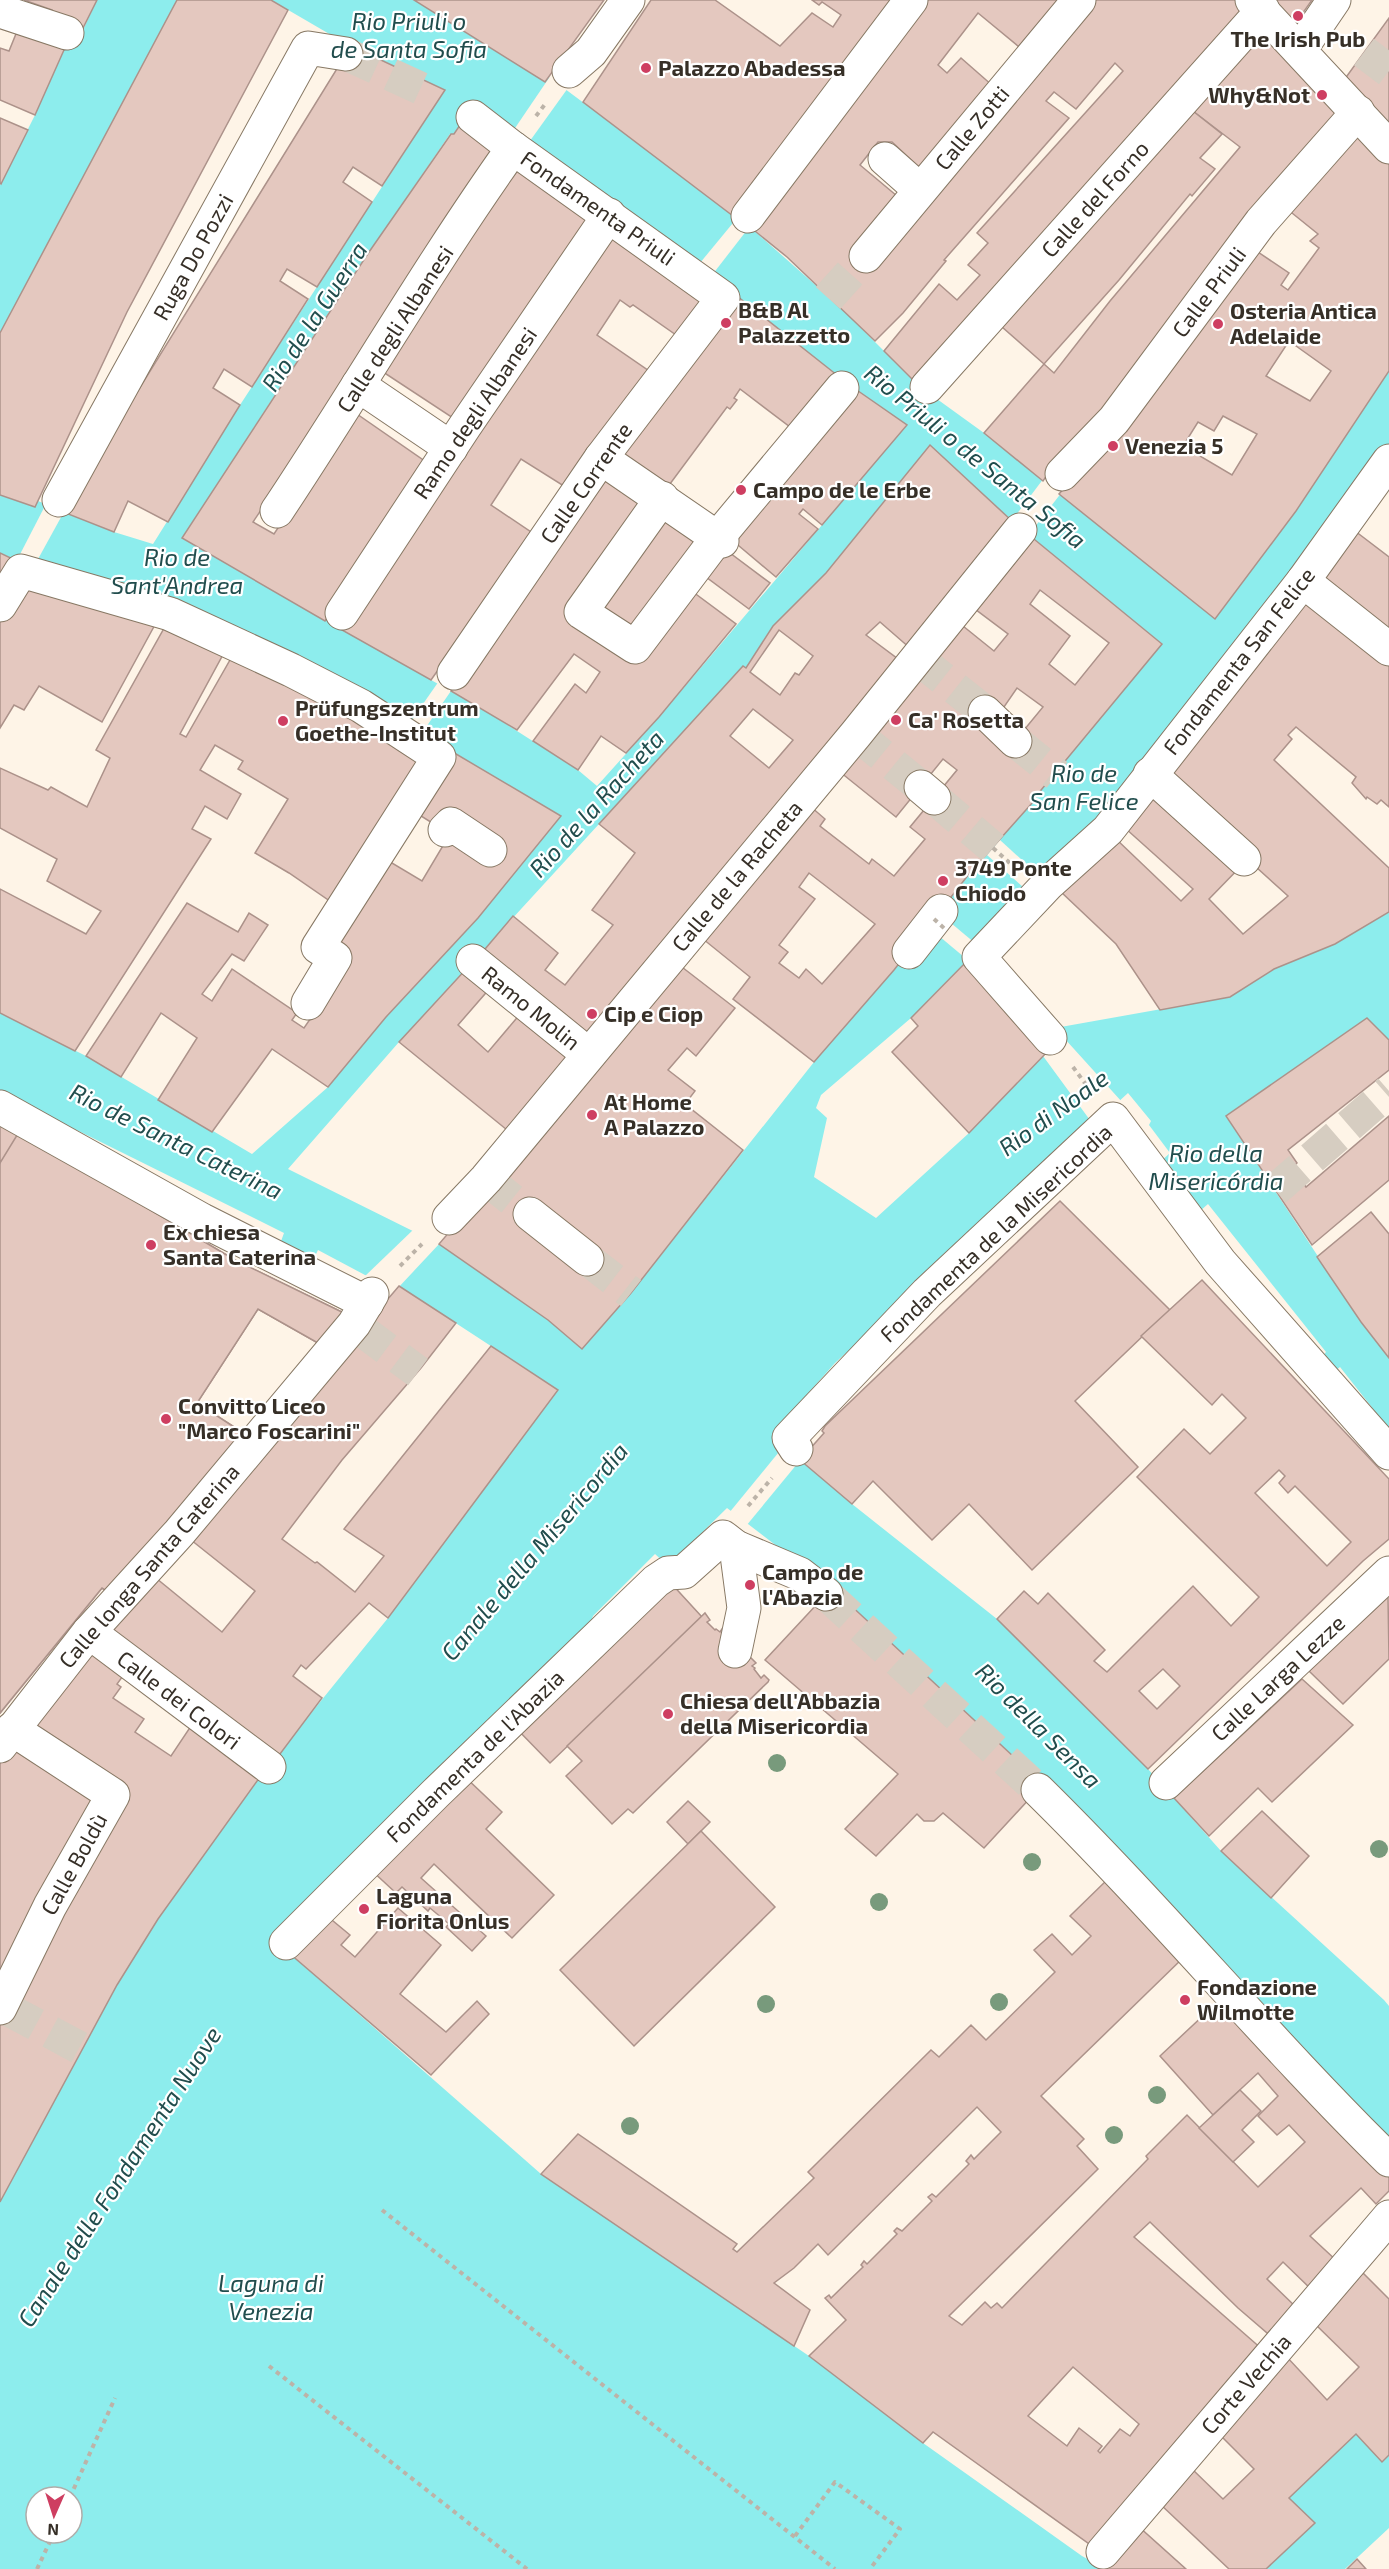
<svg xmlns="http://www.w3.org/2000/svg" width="1389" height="2569" viewBox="0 0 1389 2569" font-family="'Exo 2',sans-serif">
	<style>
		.water { fill: #8deded; fill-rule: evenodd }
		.pier { fill: #fef4e7 }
		.building { fill: #e4c8bf; stroke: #ac928a; stroke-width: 1.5; fill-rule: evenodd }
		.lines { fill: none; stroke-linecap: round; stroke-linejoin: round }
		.pedestrian-tunnel { stroke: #d6cdc1; stroke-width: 33; stroke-dasharray: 33 16; stroke-linecap: butt }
		.pedestrian-casing { stroke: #877864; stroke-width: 35 }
		.path { stroke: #bcb3a8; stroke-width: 4; stroke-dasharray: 4.5 4.5; stroke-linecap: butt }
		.pedestrian { stroke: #fff; stroke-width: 33 }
		.path-bridge { stroke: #bcb3a8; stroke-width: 4; stroke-dasharray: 4.5 4.5; stroke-linecap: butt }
		.tree { fill: #789a7c }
		.poi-dot { fill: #ce3e61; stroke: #fff; stroke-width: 2 }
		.labels { text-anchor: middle; stroke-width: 4.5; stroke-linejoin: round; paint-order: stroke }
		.poi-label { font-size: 22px; font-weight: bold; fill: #362f27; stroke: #fff; text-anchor: start }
		.street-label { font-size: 22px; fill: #362f27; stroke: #fff }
		.water-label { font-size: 24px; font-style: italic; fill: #214d4d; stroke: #fff }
	</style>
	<rect width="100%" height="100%" fill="#fef4e7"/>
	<g class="water">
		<path d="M97,0H177L0,333V185L35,115L73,29L82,32Z"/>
		<path d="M271,0H414L549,77L750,227L838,305L919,386L984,433L1215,619L1296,511L1389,371V447L1113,802L968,960L911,1018L821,1095L816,1108L827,1118L814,1177L876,1218L969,1133L1050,1049L1055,1028L1229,997L1274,969L1335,944L1389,912V1040L1367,1018L1226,1116L1361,1322L1389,1358V1429L1340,1367L1334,1372L1322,1357L1326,1352L1208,1204L1200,1211L1160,1162L1170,1153L1149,1125L1151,1121L1128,1093L835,1363L772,1434L852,1504L997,1619L1148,1769L1221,1851L1384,2000L1389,2006V2145L1100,1837L832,1588L727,1508L668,1566L655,1554L593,1616L586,1635L289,1953L541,2174L809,2356L923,2443L1082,2556L1105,2569H0V2202L117,1985L158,1919L265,1770L388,1618L558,1390L399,1286L365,1275L318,1250L313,1260L280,1244L284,1233L0,1092V1013L86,1056L252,1154L328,1087L386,1017L478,918L560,816L451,751L0,553V495L35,507L38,501L114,532L153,544L240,405L445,90L350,46ZM462,122L697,266L851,386L822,525L659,717L597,786L578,770L489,713L182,538L342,292L450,134H454ZM930,445L1012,521L1161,644L1032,801L1033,802L969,874L894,970L814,1062L631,1293L582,1349L548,1320L439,1244L288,1169L399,1042L743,667L746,668L774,626L826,573ZM36,2497H72V2533H36Z"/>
		<path d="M1356,2434L1382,2461L1389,2455V2528L1345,2569H1266L1314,2523L1289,2498Z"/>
	</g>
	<g class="pier">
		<path d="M551,75L568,88L527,145L511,134Z"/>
		<path d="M742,212L754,221L709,279L695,269Z"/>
		<path d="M1044,478L1062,492L1027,537L1010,523Z"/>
		<path d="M47,502L65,510L32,570L15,564Z"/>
		<path d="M439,681L453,688L422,733L409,724Z"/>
		<path d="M1000,840L1045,881L1032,895L987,855Z"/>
		<path d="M939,913L982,949L970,962L927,926Z"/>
		<path d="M1055,1028L1122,1102L1095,1127L1043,1056L1050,1049Z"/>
		<path d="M414,1229L441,1242L397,1289L363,1278Z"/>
		<path d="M783,1447L802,1458L746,1526L729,1513Z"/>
	</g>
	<g class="building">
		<path d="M24,0H97L81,32L48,20L52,10Z"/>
		<path d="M177,0H271L288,10L127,312L35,507L0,495V333Z"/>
		<path d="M414,0H604L545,82Z"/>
		<path d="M651,0H715L780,46L812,13L833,27L841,15L822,2L819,5L812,0H898L737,219L583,102Z"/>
		<path d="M924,0H1067L1024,51L978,13L938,65L947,73L961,58L993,86L923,171L892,142H878L860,165L903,201L1092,0H1248L1252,5L919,386L884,351L939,284L957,300L980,275L968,265L988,243L977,233L1123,71L1115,63L1076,109L1054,92L1046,101L1069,118L944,260L946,261L903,313L875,341L787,257L750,227Z"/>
		<path d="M1263,0H1312L1290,31Z"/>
		<path d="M1389,18V139L1339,87Z"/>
		<path d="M1266,21L1347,108L1103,416L1052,468L1043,481L984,433L1044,364L1054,373L1110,301L1240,147L1189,108Z"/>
		<path d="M20,24L68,41L35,115L0,100V48L9,51Z"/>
		<path d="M351,46L445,90L382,186L353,167L343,182L372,202L317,287L287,269L284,274L280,281L308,299L252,387L224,369L213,388L240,405L168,522L128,501L114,532L63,512Z"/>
		<path d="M1189,108L1222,134L1200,158L1215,169L1192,196L1190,194L1119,280L1044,364L994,320Z"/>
		<path d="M0,118L28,130L1,184L0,183Z"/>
		<path d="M462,122L501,151L253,522L274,534L354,412L429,464L325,621L182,538L369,252L451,134H454Z"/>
		<path d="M1362,122L1389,155V371L1296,511L1215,619L1059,494L1107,440L1252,248L1289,273L1281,285L1288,290L1319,248L1310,241L1318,234L1287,209ZM1289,341L1331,371L1310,401L1266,376ZM1223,416L1257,434L1232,475L1183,446L1198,422L1214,431Z"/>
		<path d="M517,162L594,218L456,420L380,370Z"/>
		<path d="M612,227L708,297L679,337L633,305L630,307L620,300L597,335L652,373L567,488L521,459L491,505L534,534L431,680L342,630Z"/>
		<path d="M737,296L842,379L798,433L740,389L734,398L737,400L730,409L727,407L664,492L615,460Z"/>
		<path d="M851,386L907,425L822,525L803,509L799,514L818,529L776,577L726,535Z"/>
		<path d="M930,445L1012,521L911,649L880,622L866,635L902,662L589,1042L480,955L513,916L558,953L545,970L565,985L613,925L592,910L635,853L599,824L743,666L746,668L773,626L826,573ZM779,630L813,656L799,675L795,673L780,695L750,672ZM753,709L793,740L769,768L730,736Z"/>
		<path d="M609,470L649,512L574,613L640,660L693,592L736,624L659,717L626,753L601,736L578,770L533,741L575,684L586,693L600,672L574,654L517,730L451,691Z"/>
		<path d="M664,504L709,537L634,641L589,610Z"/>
		<path d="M1355,531L1389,557V644L1314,586Z"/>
		<path d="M1029,535L1162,644L1032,801L1033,802L969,874L894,970L814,1062L733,999L750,977L703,939L810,806L825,819L820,826L869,864L872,859L894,876L925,839L910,827L957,770L943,759L896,817L840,772L958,622L994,651L1008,634L971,606ZM1040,590L1109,643L1075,685L1049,664L1070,636L1030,604ZM1017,688L1043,707L1010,747L997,717ZM809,873L875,924L822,984L806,969L799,978L779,963L788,952L779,945L815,899L799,887Z"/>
		<path d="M718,544L770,583L749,609L698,571Z"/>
		<path d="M0,553L17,561L0,592Z"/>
		<path d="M21,582L157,621L102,722L39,686L24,710L14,705L0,728V615Z"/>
		<path d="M1311,590L1389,656V807L1381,800L1377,804L1367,797L1366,799L1352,783L1356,777L1296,727L1288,735L1292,739L1274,760L1389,868V912L1335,944L1274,969L1230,997L1160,1010L1116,944L1060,891L1115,838L1181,901L1193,889L1125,828L1158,787L1244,863L1209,899L1243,934L1288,896L1162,782Z"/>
		<path d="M167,623L226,649L180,734L186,737L234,653L430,761L337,906L289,873L255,853L288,799L238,769L243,761L215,745L200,770L241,794L227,819L205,806L192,829L211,839L75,1051L0,1013V889L86,934L101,911L47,881L57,859L0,828V768L48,790L51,787L87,807L110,758L96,750Z"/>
		<path d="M451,751L561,816L478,918L386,1017L328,1087L272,1049L212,1132L158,1100L197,1038L161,1013L121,1077L86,1056L187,903L238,932L249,913L268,925L244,961L232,954L202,994L212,1001L232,969L297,1013L292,1020L304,1028L315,1012L325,944L382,857L422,881L450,834L413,811Z"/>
		<path d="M968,960L1050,1049L969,1133L892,1052L918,1026L911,1018Z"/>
		<path d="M678,964L735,1008L696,1056L687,1048L668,1070L695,1091L685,1104L743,1150L631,1293L582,1349L548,1320L439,1244Z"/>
		<path d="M468,967L491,987L458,1025L488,1052L521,1013L575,1059L512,1134L399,1042Z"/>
		<path d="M1367,1018L1389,1040V1070L1288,1150L1297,1163L1293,1167L1306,1187L1389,1116V1180L1312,1245L1226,1116Z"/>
		<path d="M0,1121L235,1260L350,1316L325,1347L258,1309L197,1403L248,1436L113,1595L102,1588L0,1713V1502L39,1523L130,1391L1,1309L0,1311Z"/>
		<path d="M0,1121L235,1260L350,1316L325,1347L258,1309L197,1403L248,1436L113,1595L102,1588L0,1713Z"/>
		<path d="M0,1121L19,1132L0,1163Z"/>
		<path d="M1060,1201L1170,1310L1075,1401L1138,1467L1032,1570L969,1504L932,1540L873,1481L852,1504L800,1460L824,1433L822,1431L825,1426Z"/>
		<path d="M1371,1212L1389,1234V1358L1361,1322L1317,1257Z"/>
		<path d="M1202,1280L1389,1479V1539L1363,1561L1148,1769L997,1619L1024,1591L1038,1604L1048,1593L1105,1650L1094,1661L1107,1672L1193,1586L1231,1626L1259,1597L1137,1477L1184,1429L1210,1454L1246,1418L1222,1394L1212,1405L1141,1336ZM1279,1470L1285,1476L1279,1483L1288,1493L1295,1486L1351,1542L1327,1566L1255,1493ZM1163,1669L1180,1686L1157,1709L1139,1691Z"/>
		<path d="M399,1286L456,1323L421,1368L342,1460L282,1539L315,1563L317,1562L355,1592L384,1556L344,1529L491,1346L558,1390L388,1618L369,1603L306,1669L301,1665L293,1676L322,1698L274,1762L98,1634L151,1574L222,1632L255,1591L186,1536Z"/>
		<path d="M669,1581L702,1617L550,1763L515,1727Z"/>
		<path d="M832,1588L1043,1784L984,1848L943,1813L934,1821H924L917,1814L876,1856L845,1829L898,1774L765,1660Z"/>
		<path d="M1388,1597L1389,1659L1343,1704L1309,1671Z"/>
		<path d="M705,1613L710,1620L707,1622L715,1630L716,1629L720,1632L722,1629L756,1663L752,1666L755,1668L754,1669L761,1678L764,1675L769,1680L768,1682L633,1813L628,1809L612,1824L566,1776L582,1761L567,1746Z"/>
		<path d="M92,1641L128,1669L117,1684L121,1687L113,1698L144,1719L135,1732L171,1756L195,1720L265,1770L158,1919L117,1985L0,2202V2022L122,1792L23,1730Z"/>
		<path d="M1302,1679L1353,1725L1272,1802L1258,1788L1209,1836L1174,1798Z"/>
		<path d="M16,1739L104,1795L0,1991V1760Z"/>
		<path d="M463,1775L502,1812L486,1829L554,1895L512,1938L434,1864L421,1878L486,1936L472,1951L446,1927L449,1924L430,1908L428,1911L402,1887L396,1893L370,1869Z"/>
		<path d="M688,1801L710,1822L688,1844L667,1822Z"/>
		<path d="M1262,1811L1309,1856L1271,1898L1221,1851Z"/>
		<path d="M701,1831L775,1907L634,2046L560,1970Z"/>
		<path d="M1110,1877L1185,1956L1041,2096L1084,2139L1077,2146L1098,2169L949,2316L962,2325L985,2302L991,2308L997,2303L1002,2308L1148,2159L1146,2156L1187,2115L1258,2187L1305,2142L1289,2125L1277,2135L1258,2116L1278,2096L1258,2073L1213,2115L1160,2056L1222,1998L1389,2176V2191L1376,2204L1361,2188L1310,2236L1338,2262L1313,2291L1283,2262L1267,2279L1298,2309L1273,2338L1238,2308L1150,2222L1134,2237L1263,2350L1092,2546L933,2432L923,2443L809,2356L846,2320L825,2298L829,2295L831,2298L863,2267L861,2265L864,2261L867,2264L897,2234L894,2231L897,2228L902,2231L932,2201L928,2197L932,2194L936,2197L969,2164L966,2161L971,2155L974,2159L1001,2132L977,2107L828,2255L818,2244L794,2268L774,2283L810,2310L794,2346L541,2174L578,2134L737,2244L733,2249L737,2252L814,2178L808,2172L931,2050L939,2057L971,2025L986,2040L1055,1972L1034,1950L1052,1934L1072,1955L1091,1936L1070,1916ZM1073,2367L1139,2424L1130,2436L1120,2429L1100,2453L1098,2451L1102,2446L1079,2428L1067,2446L1028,2416Z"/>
		<path d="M398,1908L441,1945L400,1994L446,2032L477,2001L489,2014L431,2075L289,1953L327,1916L350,1935L341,1945L355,1957Z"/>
		<path d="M1240,2090L1261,2111L1242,2130L1254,2142L1233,2162L1199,2128Z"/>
		<path d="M1361,2271L1389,2299V2455L1382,2462L1356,2434L1289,2498L1315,2523L1266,2569H1229L1160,2504L1190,2467L1223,2499L1254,2469L1218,2433L1286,2356L1327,2400L1359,2367L1314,2323Z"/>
		<path d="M1138,2526L1186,2569H1105L1101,2566Z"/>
		<path d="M1357,2559L1366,2569H1347Z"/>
	</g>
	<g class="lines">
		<g class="pedestrian-tunnel">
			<path d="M1364,52L1389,71"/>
			<path d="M346,54L433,94"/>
			<path d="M828,298L866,256"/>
			<path d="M917,658L985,712"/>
			<path d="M856,734L921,787"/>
			<path d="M1015,741L1057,775"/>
			<path d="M934,798L993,848"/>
			<path d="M486,1179L530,1214"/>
			<path d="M1275,1190L1389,1091"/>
			<path d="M587,1259L631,1293"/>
			<path d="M360,1329L418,1372"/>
			<path d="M826,1594L1038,1790"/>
			<path d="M7,2009L82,2049"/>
		</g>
		<defs>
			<g id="pedestrian">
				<path d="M1252,0L1389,147"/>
				<path d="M0,11L67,33"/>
				<path d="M1300,50L1334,0"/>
				<path d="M569,71L591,52L628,0"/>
				<path d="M885,159L920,190"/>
				<path d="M748,216L911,0"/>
				<path d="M866,256L1079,0"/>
				<path d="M358,385L451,448"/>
				<path d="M927,387L1263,10"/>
				<path d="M601,458L722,541"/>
				<path d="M1062,474L1114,420L1261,222L1358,112"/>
				<path d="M662,498L581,612L635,647L718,537L842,388"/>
				<path d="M59,500L308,48L346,54"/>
				<path d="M277,511C357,391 429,266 513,148"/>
				<path d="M1303,581L1389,649"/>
				<path d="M0,605L21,571L170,614L291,670L361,706L439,757L318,947L335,958L308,1003"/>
				<path d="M342,613L465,426L609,215"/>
				<path d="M454,673L601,458L723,298L513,148L473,117"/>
				<path d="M985,712L1015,741"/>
				<path d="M1150,774L1244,859"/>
				<path d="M921,787L934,798"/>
				<path d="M445,830L451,824L490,850"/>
				<path d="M909,952L941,911"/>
				<path d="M473,961L588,1054"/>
				<path d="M1050,1038L979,957L1048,884L1108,830L1303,581L1389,461"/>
				<path d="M0,1107L202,1220L367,1303"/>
				<path d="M530,1214L587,1259"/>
				<path d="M449,1218L486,1179L856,734L1020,530"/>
				<path d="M796,1449L789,1438L927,1293L1113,1119L1220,1262L1389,1453"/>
				<path d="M89,1632L269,1767"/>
				<path d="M735,1651L744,1608L736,1547"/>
				<path d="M0,1746L89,1632L179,1533L354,1324L372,1294"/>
				<path d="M1166,1783L1389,1573"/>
				<path d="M1038,1790C1159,1909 1268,2041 1389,2160"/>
				<path d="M286,1943L435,1794L656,1581L668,1573L684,1572L723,1537L736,1547L800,1574L826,1594"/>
				<path d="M0,2008L50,1906L113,1795L12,1729"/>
				<path d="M1103,2552L1389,2217"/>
			</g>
		</defs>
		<use href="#pedestrian" class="pedestrian-casing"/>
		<g class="path">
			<path d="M536,116L546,103"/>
			<path d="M993,848L1012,865"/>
			<path d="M1073,1067L1090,1090"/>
			<path d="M400,1266L422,1244"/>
			<path d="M748,1506L772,1478"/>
			<path d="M382,2210L835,2569"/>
			<path d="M269,2366L527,2569"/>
			<path d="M70,2497L115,2398"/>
			<path d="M795,2536L835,2482L900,2529L870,2569"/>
			<path d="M37,2569L54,2533"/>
		</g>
		<use href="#pedestrian" class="pedestrian"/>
		<path class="path-bridge" d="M934,919L946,930"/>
	</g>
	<g class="tree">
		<circle cx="777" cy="1763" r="9"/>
		<circle cx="1379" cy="1849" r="9"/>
		<circle cx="1032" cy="1862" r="9"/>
		<circle cx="879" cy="1902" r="9"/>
		<circle cx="999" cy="2002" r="9"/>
		<circle cx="766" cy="2004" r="9"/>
		<circle cx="1157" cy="2095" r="9"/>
		<circle cx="630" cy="2126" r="9"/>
		<circle cx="1114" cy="2135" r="9"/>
	</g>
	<g class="poi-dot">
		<circle cx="1298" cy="16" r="6"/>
		<circle cx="646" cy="68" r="6"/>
		<circle cx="1322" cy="95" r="6"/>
		<circle cx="726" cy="323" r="6"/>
		<circle cx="1218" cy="324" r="6"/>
		<circle cx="1113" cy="446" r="6"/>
		<circle cx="741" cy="490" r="6"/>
		<circle cx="896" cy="720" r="6"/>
		<circle cx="283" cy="721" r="6"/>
		<circle cx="943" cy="881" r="6"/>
		<circle cx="592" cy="1014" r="6"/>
		<circle cx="592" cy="1115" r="6"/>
		<circle cx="151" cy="1245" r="6"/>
		<circle cx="166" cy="1419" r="6"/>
		<circle cx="750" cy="1585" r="6"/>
		<circle cx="668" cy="1714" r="6"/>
		<circle cx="364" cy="1909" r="6"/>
		<circle cx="1185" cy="2000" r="6"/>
	</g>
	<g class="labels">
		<g class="poi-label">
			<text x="1298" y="47" text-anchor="middle">The Irish Pub</text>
			<text x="658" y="76">Palazzo Abadessa</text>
			<text x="1310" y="103" text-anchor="end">Why&amp;Not</text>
			<text x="738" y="318">B&amp;B Al<tspan x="738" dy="25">Palazzetto</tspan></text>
			<text x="1230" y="319">Osteria Antica<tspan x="1230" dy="25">Adelaide</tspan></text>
			<text x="1125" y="454">Venezia 5</text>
			<text x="753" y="498">Campo de le Erbe</text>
			<text x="295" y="716">Prüfungszentrum<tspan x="295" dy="25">Goethe-Institut</tspan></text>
			<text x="908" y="728">Ca' Rosetta</text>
			<text x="955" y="876">3749 Ponte<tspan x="955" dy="25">Chiodo</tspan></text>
			<text x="604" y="1022">Cip e Ciop</text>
			<text x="604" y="1110">At Home<tspan x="604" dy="25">A Palazzo</tspan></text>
			<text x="163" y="1240">Ex chiesa<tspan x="163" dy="25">Santa Caterina</tspan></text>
			<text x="178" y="1414">Convitto Liceo<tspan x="178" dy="25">"Marco Foscarini"</tspan></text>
			<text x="762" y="1580">Campo de<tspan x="762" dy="25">l'Abazia</tspan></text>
			<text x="680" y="1709">Chiesa dell'Abbazia<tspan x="680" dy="25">della Misericordia</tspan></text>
			<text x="376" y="1904">Laguna<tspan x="376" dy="25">Fiorita Onlus</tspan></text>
			<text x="1197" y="1995">Fondazione<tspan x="1197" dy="25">Wilmotte</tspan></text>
		</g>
		<g class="street-label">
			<text transform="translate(972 128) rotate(-50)" y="8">Calle Zotti</text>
			<text transform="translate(1095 199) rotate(-48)" y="8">Calle del Forno</text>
			<text transform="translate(598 208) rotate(35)" y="8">Fondamenta Priuli</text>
			<text transform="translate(193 257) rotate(-61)" y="8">Ruga Do Pozzi</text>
			<text transform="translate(1209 292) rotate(-53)" y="8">Calle Priuli</text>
			<text transform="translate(395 329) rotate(-57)" y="8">Calle degli Albanesi</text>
			<text transform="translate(475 413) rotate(-56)" y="8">Ramo degli Albanesi</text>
			<text transform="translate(586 483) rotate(-55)" y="8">Calle Corrente</text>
			<text transform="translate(1239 661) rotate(-52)" y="8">Fondamenta San Felice</text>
			<text transform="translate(737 876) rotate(-50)" y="8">Calle de la Racheta</text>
			<text transform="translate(531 1008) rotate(39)" y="8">Ramo Molin</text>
			<text transform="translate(996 1233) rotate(-43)" y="8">Fondamenta de la Misericordia</text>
			<text transform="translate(149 1566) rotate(-49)" y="8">Calle longa Santa Caterina</text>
			<text transform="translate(1278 1678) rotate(-43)" y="8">Calle Larga Lezze</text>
			<text transform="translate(179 1700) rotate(37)" y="8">Calle dei Colori</text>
			<text transform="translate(475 1756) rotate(-44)" y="8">Fondamenta de l'Abazia</text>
			<text transform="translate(74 1864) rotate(-61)" y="8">Calle Boldù</text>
			<text transform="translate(1246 2384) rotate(-49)" y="8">Corte Vechia</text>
		</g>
		<g class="water-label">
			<text x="409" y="30">Rio Priuli o<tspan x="409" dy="28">de Santa Sofia</tspan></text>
			<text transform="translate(315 317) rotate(-57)" y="8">Rio de la Guerra</text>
			<text transform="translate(975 457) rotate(39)" y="8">Rio Priuli o de Santa Sofia</text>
			<text x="177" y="566">Rio de<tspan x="177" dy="28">Sant'Andrea</tspan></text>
			<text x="1084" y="782">Rio de<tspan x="1084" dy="28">San Felice</tspan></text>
			<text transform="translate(597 804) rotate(-48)" y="8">Rio de la Racheta</text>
			<text transform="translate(1054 1113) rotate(-36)" y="8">Rio di Noale</text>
			<text transform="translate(176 1142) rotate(26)" y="8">Rio de Santa Caterina</text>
			<text x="1216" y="1162">Rio della<tspan x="1216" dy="28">Misericórdia</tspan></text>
			<text transform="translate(535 1552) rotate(-50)" y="8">Canale della Misericordia</text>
			<text transform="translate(1038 1726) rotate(45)" y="8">Rio della Sensa</text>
			<text transform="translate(120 2177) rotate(-57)" y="8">Canale delle Fondamenta Nuove</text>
			<text x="271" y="2292">Laguna di<tspan x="271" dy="28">Venezia</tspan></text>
		</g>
	</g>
	<g transform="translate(54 2515) rotate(183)"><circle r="28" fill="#ffffff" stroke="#afaca9" stroke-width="1.5"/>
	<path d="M0-4.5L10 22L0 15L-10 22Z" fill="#ce3e61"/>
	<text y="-9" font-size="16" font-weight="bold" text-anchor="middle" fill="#362f27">N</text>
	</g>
</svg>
